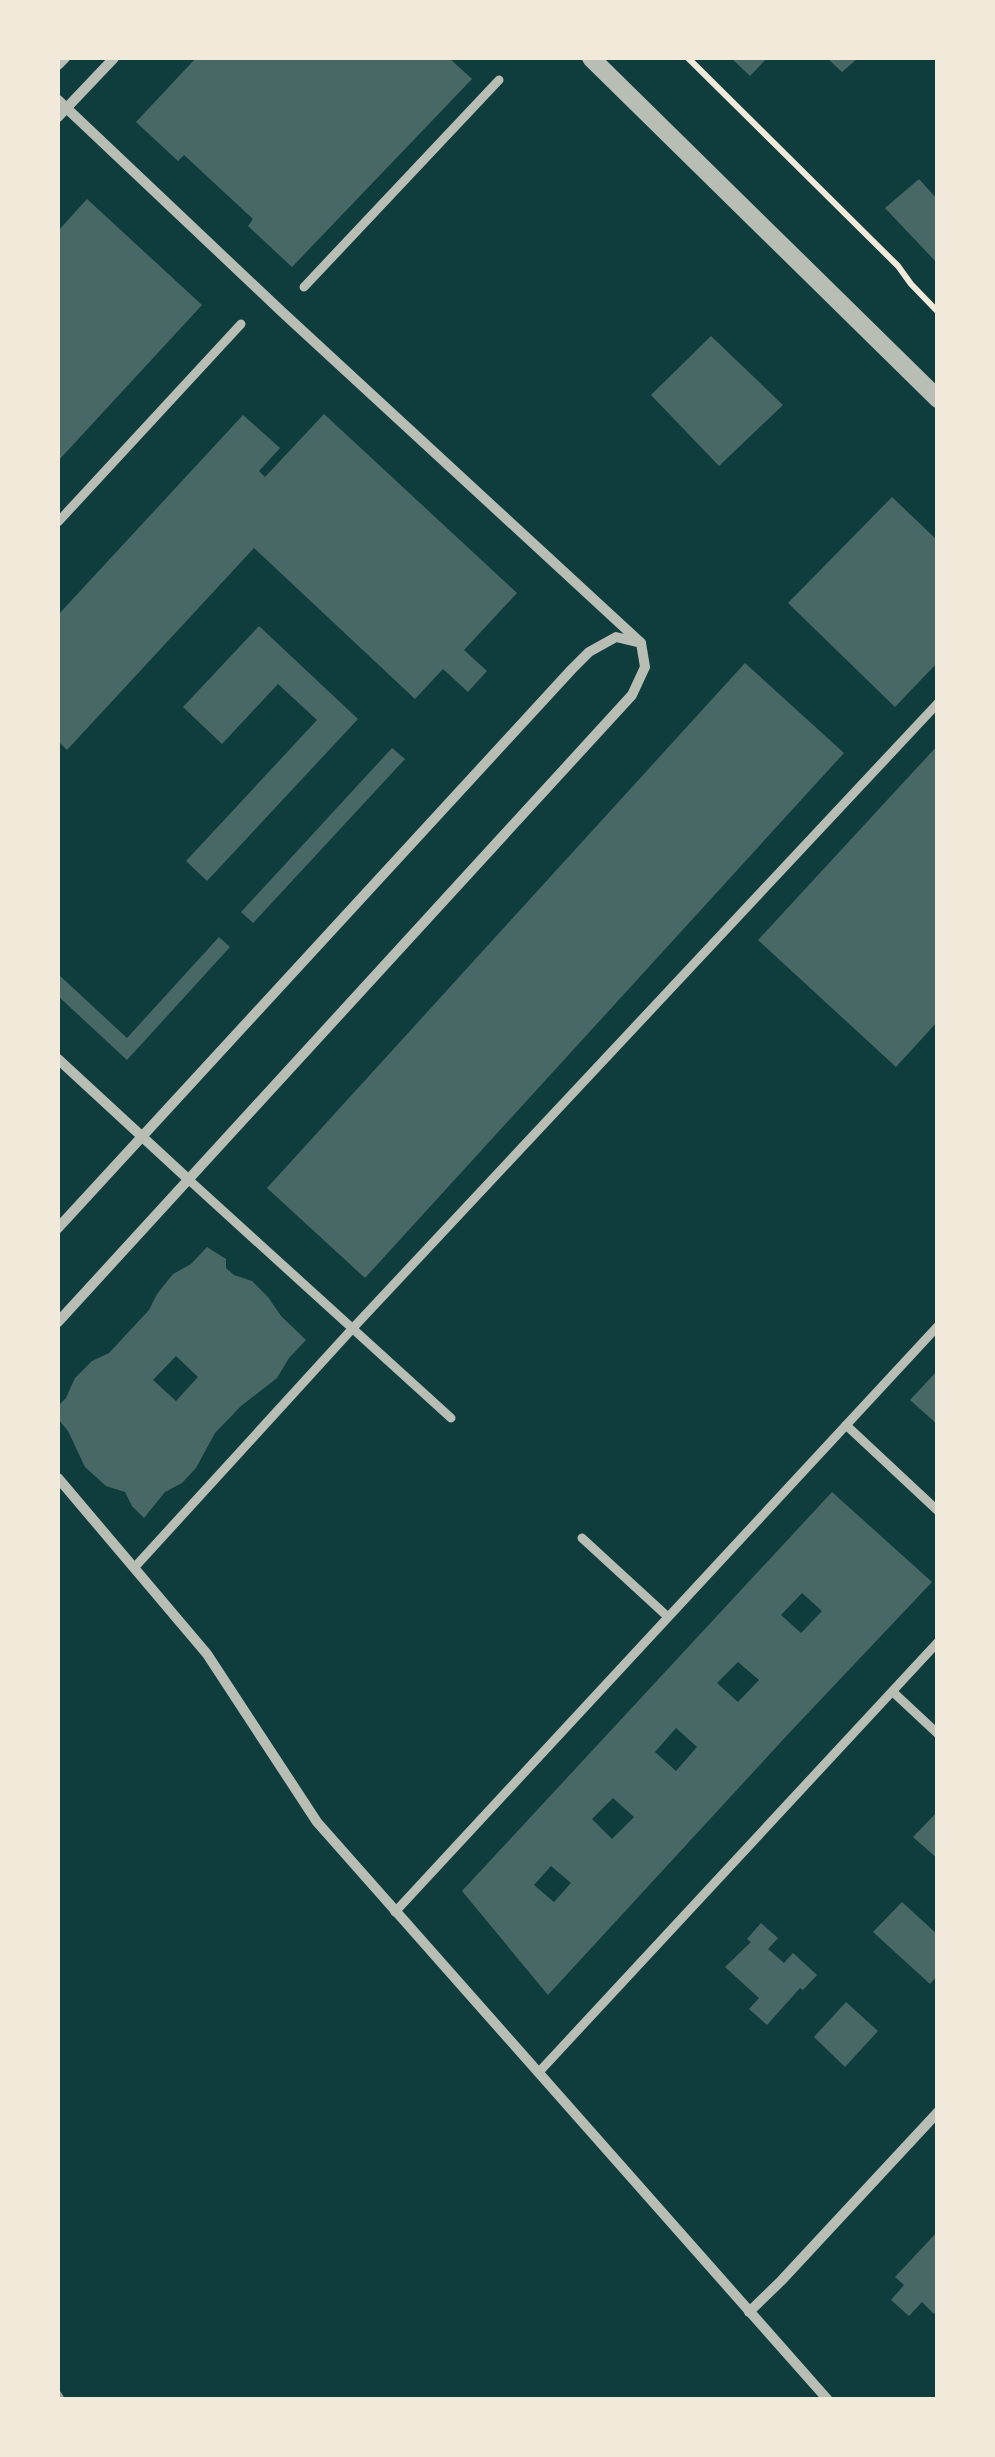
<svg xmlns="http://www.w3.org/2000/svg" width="995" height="2457" viewBox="0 0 995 2457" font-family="'Alegreya Sans',sans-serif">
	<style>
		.building { fill: #486865; fill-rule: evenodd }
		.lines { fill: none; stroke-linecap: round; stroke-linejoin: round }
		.path { stroke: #f1e9da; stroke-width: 6 }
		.pedestrian { stroke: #b8beb3; stroke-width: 9 }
		.minor { stroke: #b8beb3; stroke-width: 10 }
		.tertiary { stroke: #b8beb3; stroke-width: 18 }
		.rail { stroke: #97a49c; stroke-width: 8 }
	</style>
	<rect width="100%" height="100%" fill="#0f3d3e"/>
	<g class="building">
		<path d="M196,58H449L472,79L292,267L248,226L253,219L184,155L178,161L136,122Z"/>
		<path d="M731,58H767L750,76Z"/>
		<path d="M827,58H858L842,72Z"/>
		<path d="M919,179L938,200V264L885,208Z"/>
		<path d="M87,199L202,305L58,461V231Z"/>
		<path d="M711,336L783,405L719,466L651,395Z"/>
		<path d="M324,414L517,593L464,650L487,671L468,692L443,669L415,699L254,548L67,750L58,741V615L243,415L280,448L259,471L265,477Z"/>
		<path d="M892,497L938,541V662L895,707L788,603Z"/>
		<path d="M259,626L358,719L207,881L186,861L317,720L278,684L222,744L183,707Z"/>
		<path d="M745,663L844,753L365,1278L267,1188Z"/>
		<path d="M938,745V1021L896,1067L758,940Z"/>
		<path d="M392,748L405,759L253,923L241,912Z"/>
		<path d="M219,937L230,947L127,1060L58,996V974L127,1038Z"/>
		<path d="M207,1247L226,1259V1268L234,1275L252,1281L268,1297L281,1316L306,1340L289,1358L277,1378L241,1406L215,1433L196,1468L182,1483L165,1492L144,1518L132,1506L125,1492L106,1486L85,1467L68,1431L58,1419V1406L66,1398L75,1378L92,1361L109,1353L149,1310L157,1294L173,1274L191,1264ZM176,1356L198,1377L176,1401L153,1380Z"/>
		<path d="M938,1370V1425L910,1400Z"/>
		<path d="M832,1492L932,1582L792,1730L548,1995L462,1891ZM802,1593L822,1611L801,1633L781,1615ZM738,1662L759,1680L738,1702L717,1683ZM676,1728L697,1747L676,1771L655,1752ZM613,1798L634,1817L612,1839L592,1819ZM551,1866L571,1883L554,1902L534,1885Z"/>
		<path d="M938,1811V1859L913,1837Z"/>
		<path d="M902,1902L938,1935V1975L930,1984L873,1932Z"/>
		<path d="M761,1923L778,1938L768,1949L784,1963L793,1953L817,1975L803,1990L800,1988L767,2025L749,2009L759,1998L725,1967L751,1942L747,1939Z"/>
		<path d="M846,2002L878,2031L845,2067L814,2037Z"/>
		<path d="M938,2231V2310L934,2314L922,2302L909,2316L891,2300L904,2285L895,2277Z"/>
	</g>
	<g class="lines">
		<path class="path" d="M688,58L898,266L911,284L938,312"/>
		<g class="pedestrian">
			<path d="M304,287L499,80"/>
			<path d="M58,522L241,324"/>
			<path d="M188,1179L451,1418"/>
			<path d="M846,1425L938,1511"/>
			<path d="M582,1538L668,1617"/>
			<path d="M134,1568L353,1328L938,703"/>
			<path d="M893,1692L938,1734"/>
			<path d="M395,1912L938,1326"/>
			<path d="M539,2072L938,1642"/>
		</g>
		<g class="minor">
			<path d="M58,65L65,58"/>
			<path d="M58,100L281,311L640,642"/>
			<path d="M58,117L114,58"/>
			<path d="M58,1059L188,1179"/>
			<path d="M58,1228L572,669L589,652L616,637L641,643"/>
			<path d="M58,1322L632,695L645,667L641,643"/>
			<path d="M58,1478L207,1654L317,1822L828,2400"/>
			<path d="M749,2312L781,2281L938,2112"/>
		</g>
		<path class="tertiary" d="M591,58L938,399"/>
		<path class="rail" d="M58,2395L61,2400"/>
	</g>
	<rect width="995" height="2457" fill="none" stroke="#f1e9da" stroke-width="120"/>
</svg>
